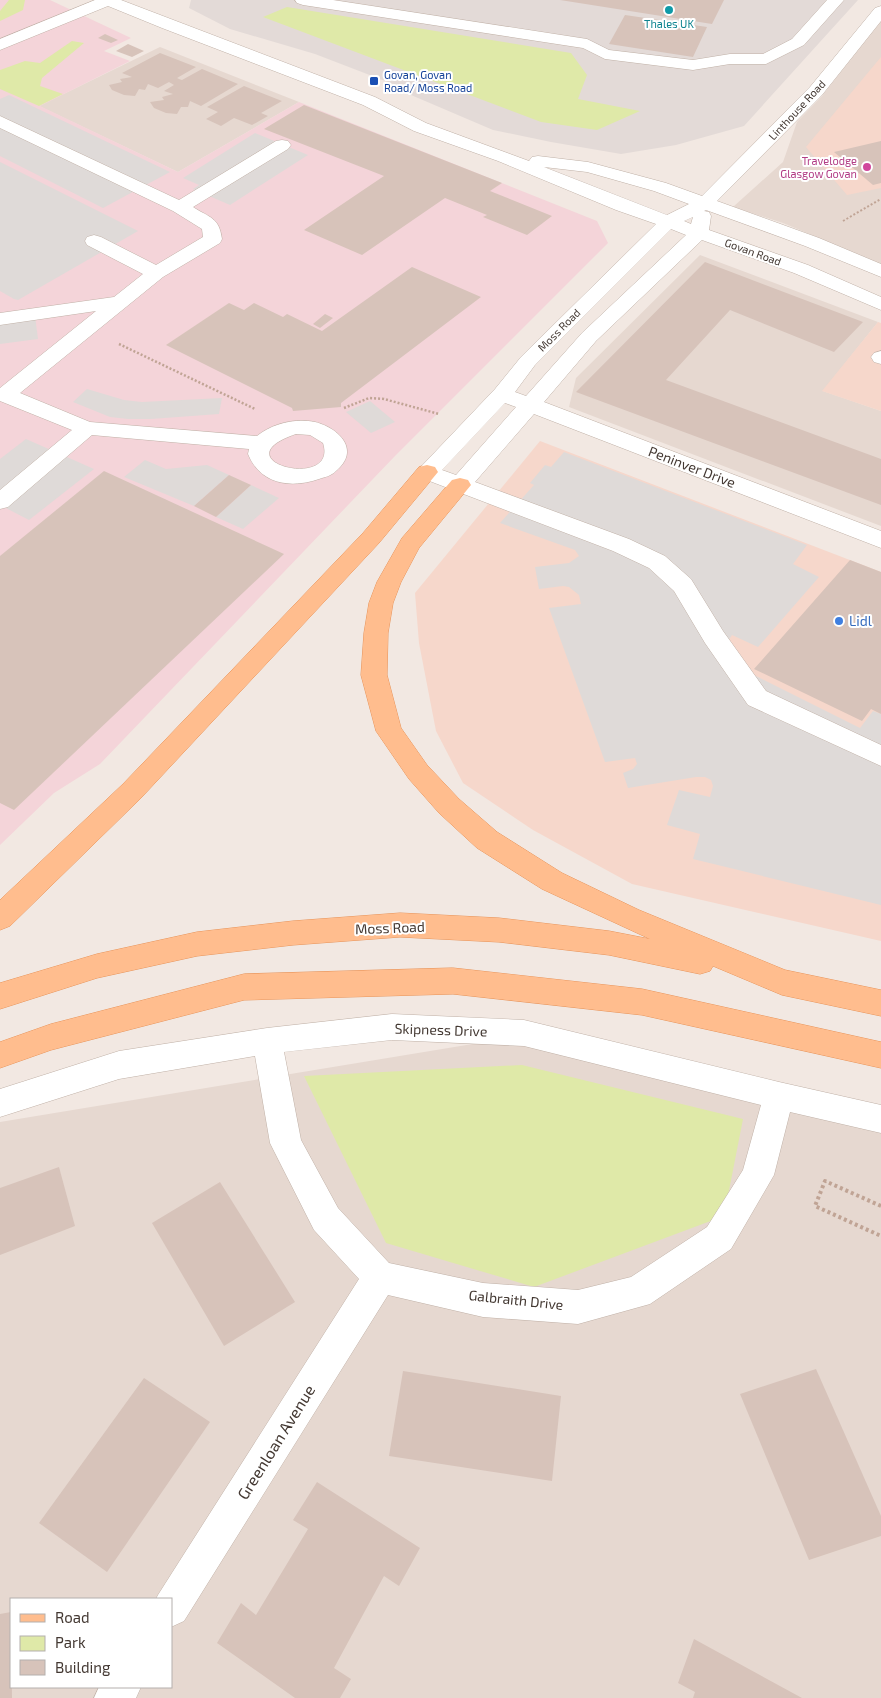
<svg xmlns="http://www.w3.org/2000/svg" width="881" height="1698" viewBox="0 0 881 1698" font-family="'Exo 2',sans-serif">
	<style>
		.residential { fill: #e6d8d0; fill-rule: evenodd }
		.commercial { fill: #f6d7cb }
		.industrial { fill: #e3dad7 }
		.medical { fill: #f4d4d9 }
		.green { fill: #dfe9a8 }
		.parking { fill: #dfdad8 }
		.building { fill: #d7c3ba }
		.lines { fill: none; stroke-linecap: round; stroke-linejoin: round }
		.minor-casing { stroke: #c0b1a7; stroke-width: 1 }
		.major-casing { stroke: #e8945a; stroke-width: 1 }
		.path-far2 { stroke: #c0a495; stroke-width: 2; stroke-dasharray: 2 2; stroke-linecap: butt }
		.path-far1 { stroke: #c0a495; stroke-width: 2.5; stroke-dasharray: 2 2; stroke-linecap: butt }
		.path { stroke: #c0a495; stroke-width: 4; stroke-dasharray: 3 3; stroke-linecap: butt }
		.minor { fill: #fff; fill-rule: evenodd }
		.major { fill: #ffbd8e; fill-rule: evenodd }
		.culture-dot { fill: #0f9aa8; stroke: #fff; stroke-width: 2 }
		.transit-dot { fill: #1a4fb4; stroke: #fff; stroke-width: 2 }
		.hotel-dot { fill: #d1479c; stroke: #fff; stroke-width: 2 }
		.shop-dot { fill: #3f7fe0; stroke: #fff; stroke-width: 2 }
		.labels { text-anchor: middle; stroke-width: 4; stroke-linejoin: round; paint-order: stroke }
		.far-culture-label { font-size: 11px; fill: #0d838f; stroke: #fff }
		.far-transit-label { font-size: 11px; fill: #164399; stroke: #fff; text-anchor: start }
		.far-street-label { font-size: 11px; fill: #433832; stroke: #fff }
		.far-hotel-label { font-size: 11px; fill: #b23c85; stroke: #fff; text-anchor: end }
		.street-label { font-size: 14px; fill: #433832; stroke: #fff }
		.shop-label { font-size: 14px; fill: #366cbe; stroke: #fff; text-anchor: start }
		.near-street-label { font-size: 16px; fill: #433832; stroke: #fff }
	</style>
	<rect width="100%" height="100%" fill="#f2e8e2"/>
	<g class="residential">
		<path d="M881,20V264L783,223L733,207L783,162L797,122L822,96Z"/>
		<path d="M160,47L299,102L178,172L39,106Z"/>
		<path d="M700,255L878,322L823,391L881,411V526L569,407L576,378Z"/>
		<path d="M509,1038L881,1127V1698H0V1122ZM11,1599H171V1687H11Z"/>
	</g>
	<g class="commercial">
		<path d="M881,57V188L847,195L806,147Z"/>
		<path d="M878,322L881,323V411L822,391Z"/>
		<path d="M540,441L881,572V941L632,884L533,830L463,783L436,731L419,643L415,593Z"/>
	</g>
	<path class="industrial" d="M191,0H858L744,126L676,145L621,154L551,142L493,130L411,95L393,84L315,54L230,29L189,8Z"/>
	<path class="medical" d="M0,0H50L131,38L104,51L130,61L40,106L178,172L299,102L597,221L608,243L395,456L100,764L54,793L0,845Z"/>
	<g class="green">
		<path d="M9,0H25L23,10L0,21V11Z"/>
		<path d="M287,7L571,53L587,75L578,99L640,111L597,130L541,122L263,17Z"/>
		<path d="M72,41L84,43L42,78L40,86L63,94L39,106L0,89V70L25,61L40,63Z"/>
		<path d="M522,1065L743,1119L724,1216L534,1287L386,1243L304,1076Z"/>
	</g>
	<g class="parking">
		<path d="M9,95L170,172L103,208L0,156V99Z"/>
		<path d="M255,133L308,155L230,205L193,189L199,185L183,178Z"/>
		<path d="M0,162L138,231L18,300L14,299L0,291Z"/>
		<path d="M34,308L38,339L0,344V315Z"/>
		<path d="M87,389L124,400L142,402L222,398L219,414L151,419H128L110,417L73,402Z"/>
		<path d="M370,401L395,422L371,433L346,412Z"/>
		<path d="M26,439L94,469L29,520L0,505V459Z"/>
		<path d="M564,452L807,545L793,564L819,577L758,647L732,635L728,641L748,672L860,728L873,711L881,714V905L693,859L700,834L667,825L679,790L710,797L713,786L711,780L705,777H696L628,788L623,773L633,769L637,764L635,758L605,762L549,608L581,604L579,595L569,587L563,586L539,589L535,567L569,563L579,556L575,550L500,523L534,485L530,483L545,465L551,467Z"/>
		<path d="M145,460L166,469L207,465L229,475L194,506L124,477Z"/>
		<path d="M251,485L279,498L243,529L216,517Z"/>
	</g>
	<g class="building">
		<path d="M560,0H724L712,24Z"/>
		<path d="M625,15L707,27L693,57L609,44Z"/>
		<path d="M105,34L118,40L111,43L98,38Z"/>
		<path d="M128,44L144,51L132,57L116,51Z"/>
		<path d="M160,53L196,67L177,78L179,79L182,80L202,69L238,84L201,106L190,101L188,107H181L177,114L166,113L154,108L150,102L164,100L162,97L173,94L164,91L174,85L169,82L158,88L148,84L145,90L139,89L135,96L124,95L112,90L109,85L122,82L120,79L132,77L122,73Z"/>
		<path d="M244,86L282,101L261,113L268,116L252,125L234,118L221,126L206,119L218,112L207,107Z"/>
		<path d="M304,105L502,183L490,191L552,216L527,235L483,217L487,215L445,198L362,255L304,230L384,176L264,129Z"/>
		<path d="M881,141V183L873,185L834,152Z"/>
		<path d="M705,262L863,322L834,352L730,310L666,380L881,459V505L576,392Z"/>
		<path d="M412,267L481,297L341,403V407L293,411L292,408L166,345L229,303L244,310L254,303L283,317L287,314L322,331Z"/>
		<path d="M325,314L333,318L320,328L313,324Z"/>
		<path d="M104,471L284,554L14,810L0,803V556Z"/>
		<path d="M229,475L251,485L216,517L194,506Z"/>
		<path d="M850,560L881,572V714L871,709L862,721L754,669Z"/>
		<path d="M59,1167L75,1226L0,1255V1188Z"/>
		<path d="M220,1182L295,1302L224,1346L152,1223Z"/>
		<path d="M816,1369L881,1516V1536L809,1560L740,1394Z"/>
		<path d="M403,1371L561,1396L552,1481L389,1456Z"/>
		<path d="M144,1378L210,1422L107,1572L39,1523Z"/>
		<path d="M317,1482L420,1548L399,1586L384,1576L334,1668L351,1679L340,1698H295L217,1643L241,1603L256,1615L308,1529L293,1520Z"/>
		<path d="M11,1612L12,1698H0V1614Z"/>
		<path d="M694,1639L802,1698H693L695,1692L678,1683Z"/>
	</g>
	<g class="lines">
		<defs>
			<g id="minor">
				<path d="M95,0H121L375,97L426,123L529,161L532,157L538,156L588,162L666,183L702,196L810,87L875,8L881,6V21L822,95L717,201L819,238L881,264V277L805,246L706,210L704,211L709,212L711,216L709,230L808,265L881,297V310L794,273L702,240L596,341L544,402L881,531V548L534,414L475,482L629,539L665,556L691,579L723,631L766,691L881,745V766L748,705L705,643L674,591L649,568L613,551L419,477L416,472L495,389L521,357L656,224L616,210L498,161L414,131L363,105L162,28L108,6L0,50V39ZM544,167L587,172L654,191L689,204L667,215ZM693,217L691,224L684,221ZM671,229L686,235L582,333L526,396L515,392L535,365ZM505,403L516,407L456,475L442,470Z"/>
				<path d="M295,0H333L587,39L609,50L693,60L730,54H763L792,39L827,0H844L804,45L766,64H730L693,70L605,59L583,48L303,5L297,3Z"/>
				<path d="M0,116L179,200L276,141L282,140L288,141L291,145L288,149L193,207C210,218 219,217 222,239L220,243L163,277L20,393L90,422L257,436C273,423 296,418 315,422C339,428 361,450 336,471C331,476 325,477 319,479C290,489 260,484 248,454L249,449L92,435L8,507L0,509V490L72,430L0,401V388L96,311L0,325V313L114,297L143,274L87,245L85,241L87,237L94,235L101,237L156,265L203,237L202,229L173,211L0,128ZM296,434L310,435L323,443C339,492 217,461 296,434Z"/>
				<path d="M881,351V364L874,362L871,357L874,353Z"/>
				<path d="M392,1014L524,1020L779,1082L881,1105V1133L790,1112L774,1175L731,1249L650,1304L578,1324L483,1317L388,1295L184,1621L171,1627V1599H156L158,1595L359,1279L314,1230L275,1153L270,1143L255,1056L119,1079L0,1117V1089L119,1051L267,1028ZM392,1040L524,1046L761,1105L743,1170L707,1227L631,1277L578,1290L483,1283L389,1263L338,1208L301,1140L284,1052Z"/>
				<path d="M99,1687H141L136,1698H94Z"/>
			</g>
			<g id="major">
				<path d="M427,465L435,467L438,472L379,543L141,798L10,926L0,930V900L123,784L363,533L419,467Z"/>
				<path d="M460,478L468,480L471,485L419,548L401,582L393,603L388,633L387,675L401,728L427,765L459,799L497,832L562,873L639,910L785,970L881,990V1016L782,995L713,966L710,971L700,974L609,955L499,942L400,937L293,945L197,956L97,978L0,1009V983L97,954L197,932L293,921L400,913L499,918L609,931L650,939L542,889L477,848L439,813L409,779L376,731L361,675L364,633L369,603L377,582L402,538L452,480Z"/>
				<path d="M453,968L642,989L881,1042V1068L642,1015L453,994L244,1000L51,1050L0,1068V1042L51,1024L244,974Z"/>
			</g>
		</defs>
		<use href="#minor" class="minor-casing"/>
		<use href="#major" class="major-casing"/>
		<path class="path-far2" d="M843,221L881,199"/>
		<g class="path-far1">
			<path d="M119,344L255,409"/>
			<path d="M344,408L369,398L384,399L439,414"/>
		</g>
		<path class="path" d="M881,1206L825,1181L815,1206L881,1236"/>
		<use href="#minor" class="minor"/>
		<use href="#major" class="major"/>
	</g>
	<circle class="culture-dot" cx="669" cy="10" r="5"/>
	<rect class="transit-dot" x="369" y="76" width="10" height="10" rx="2.5"/>
	<circle class="hotel-dot" cx="867" cy="167" r="5"/>
	<circle class="shop-dot" cx="839" cy="621" r="5"/>
	<g class="labels">
		<g class="far-culture-label">
			<text x="669" y="28">Thales UK</text>
		</g>
		<g class="far-transit-label">
			<text x="384" y="79">Govan, Govan<tspan x="384" dy="13">Road/ Moss Road</tspan></text>
		</g>
		<g class="far-street-label">
			<text transform="translate(797 110) rotate(-47)" y="4">Linthouse Road</text>
			<text transform="translate(753 252) rotate(20)" y="4">Govan Road</text>
			<text transform="translate(559 330) rotate(-45)" y="4">Moss Road</text>
		</g>
		<g class="far-hotel-label">
			<text x="857" y="165">Travelodge<tspan x="857" dy="13">Glasgow Govan</tspan></text>
		</g>
		<g class="street-label">
			<text transform="translate(692 467) rotate(21)" y="5">Peninver Drive</text>
			<text transform="translate(390 928) rotate(-2)" y="5">Moss Road</text>
			<text transform="translate(441 1030) rotate(2)" y="5">Skipness Drive</text>
			<text transform="translate(516 1300) rotate(6)" y="5">Galbraith Drive</text>
		</g>
		<g class="shop-label">
			<text x="849" y="626">Lidl</text>
		</g>
		<g class="near-street-label">
			<text transform="translate(276 1442) rotate(-58)" y="6">Greenloan Avenue</text>
		</g>
	</g>
	<rect x="10" y="1598" width="162" height="90" fill="#ffffff" stroke="#b4afad"/>
	<rect x="20" y="1614" width="25" height="8" fill="#ffbd8e" stroke="#b4afad"/>
	<text x="55" y="1623" font-size="15" fill="#433832">Road</text>
	<rect x="20" y="1636" width="25" height="15" fill="#dfe9a8" stroke="#b4afad"/>
	<text x="55" y="1648" font-size="15" fill="#433832">Park</text>
	<rect x="20" y="1660" width="25" height="15" fill="#d7c3ba" stroke="#b4afad"/>
	<text x="55" y="1673" font-size="15" fill="#433832">Building</text>
</svg>
